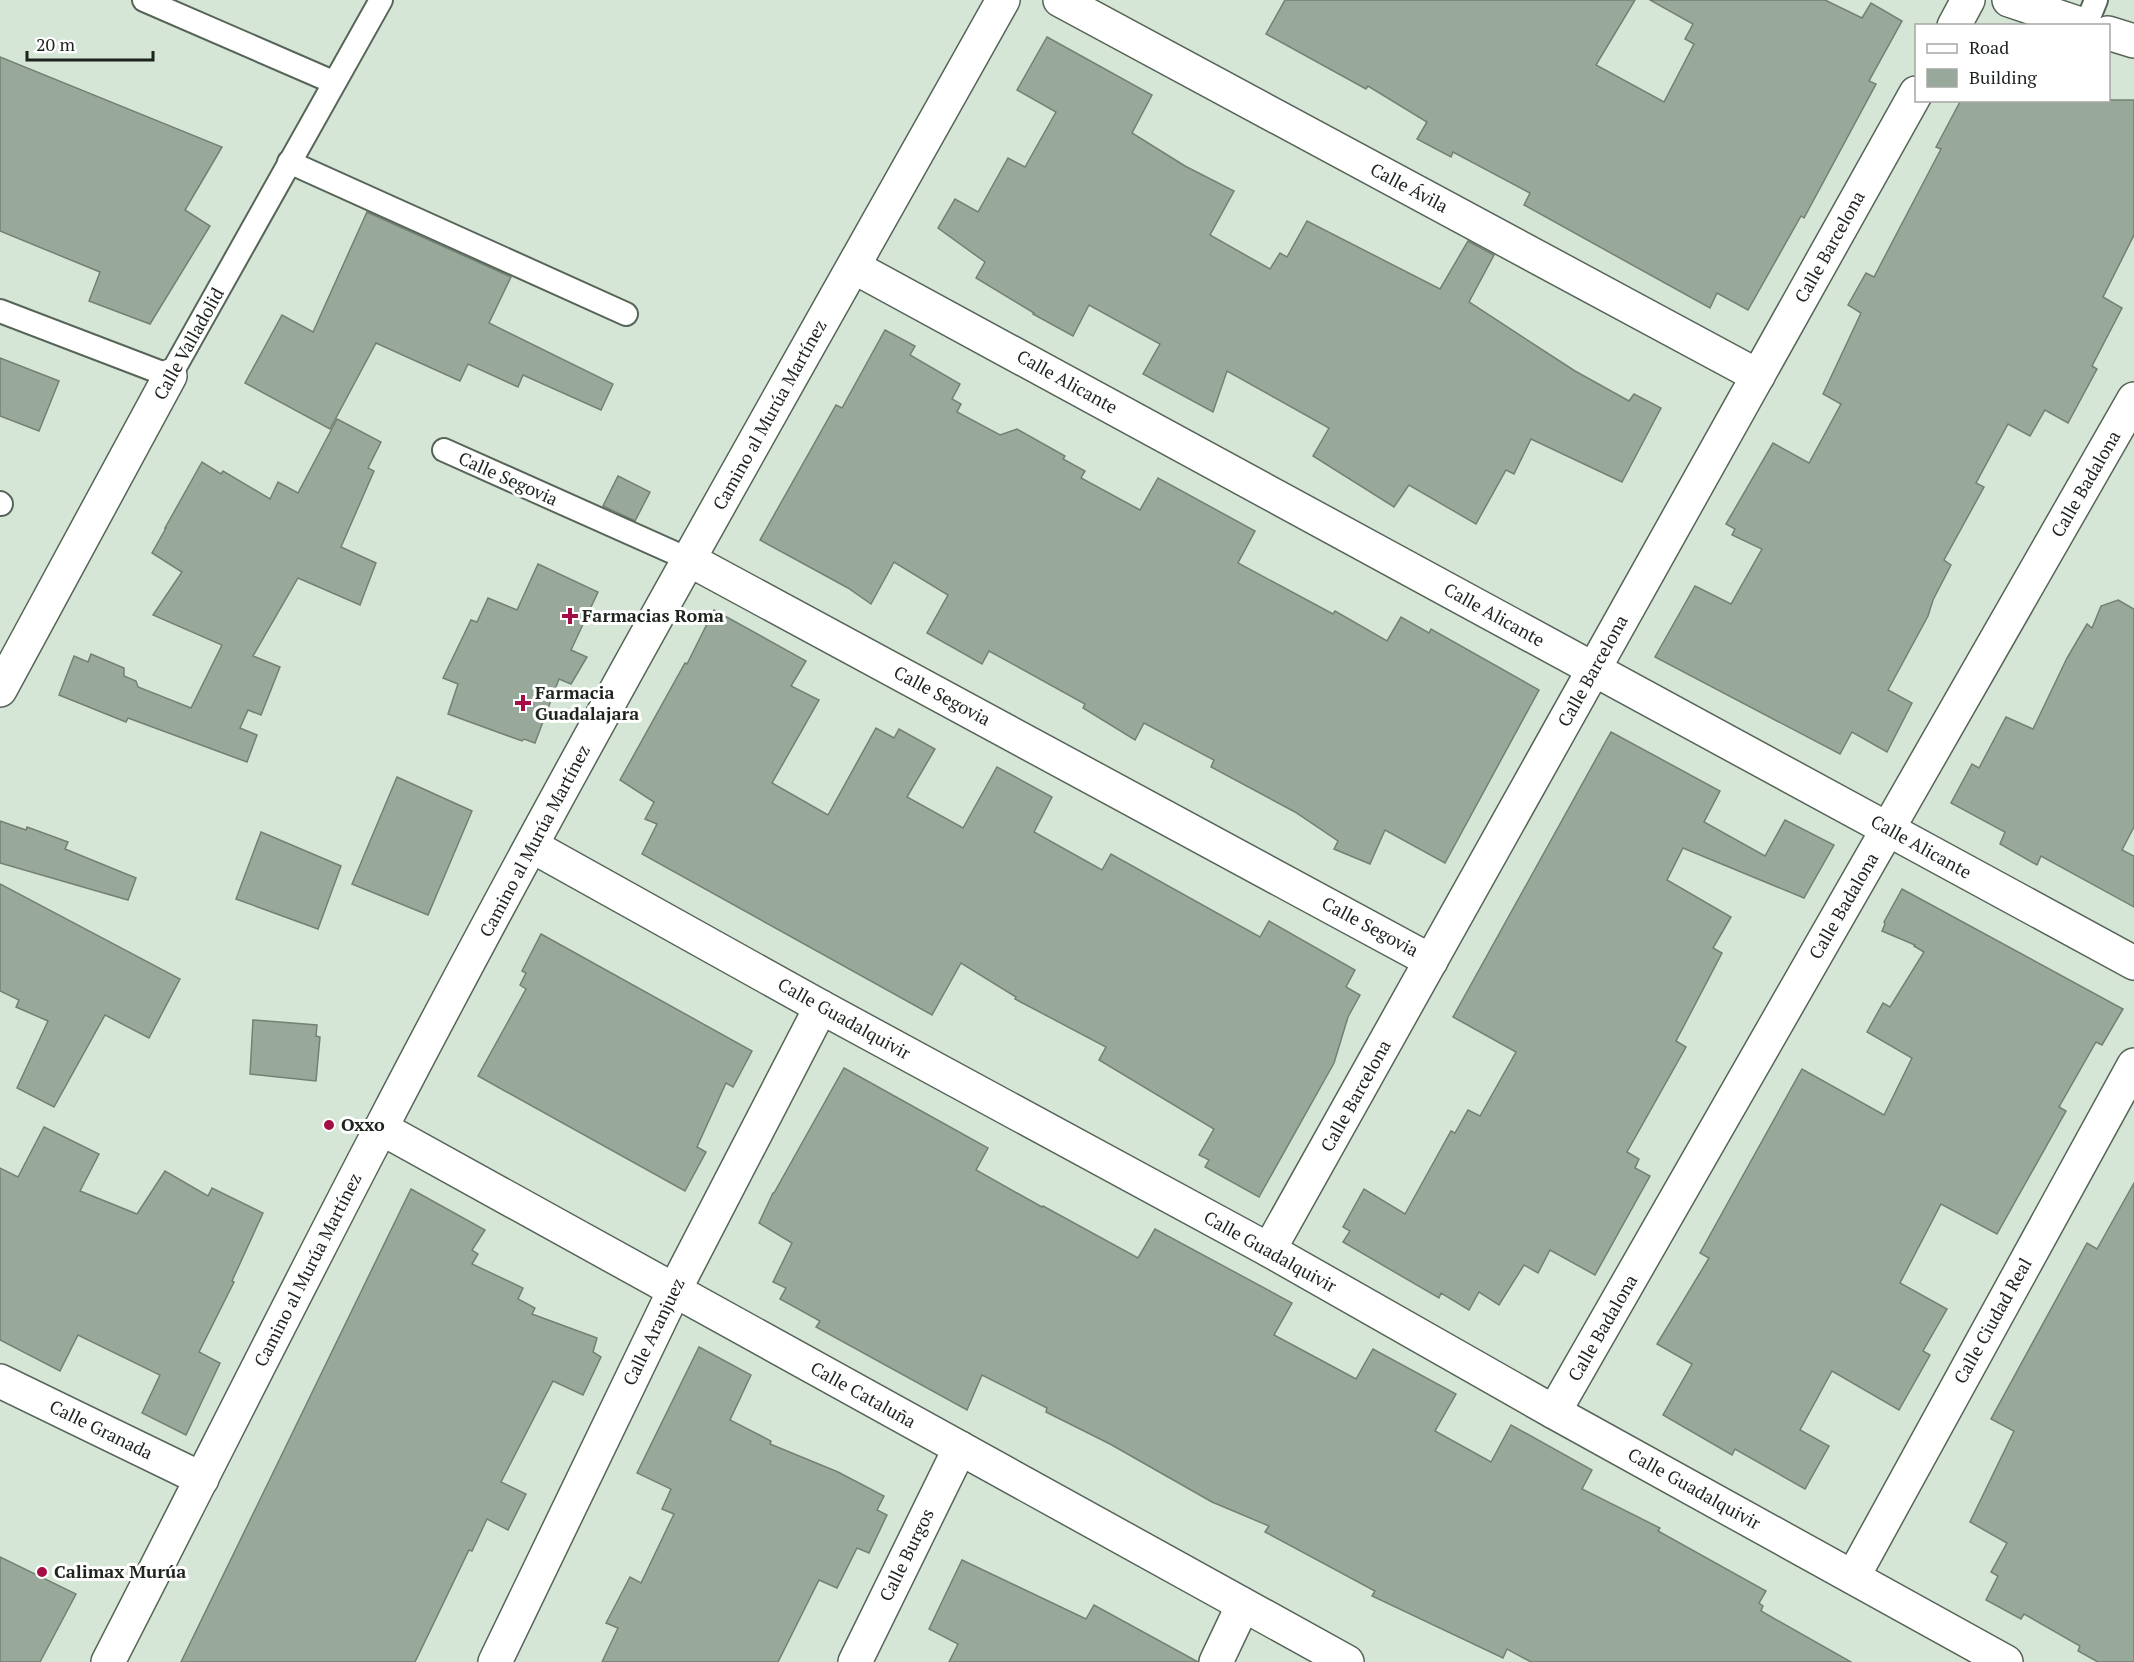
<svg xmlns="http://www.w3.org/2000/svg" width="2134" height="1662" viewBox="0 0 2134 1662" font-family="'PT Serif',serif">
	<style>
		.building { fill: #98a89a; stroke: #728174; stroke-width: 1.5 }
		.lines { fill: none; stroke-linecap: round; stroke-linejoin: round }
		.lane-casing { stroke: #566558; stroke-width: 26 }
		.street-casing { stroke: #566558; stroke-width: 36 }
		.secondary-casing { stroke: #566558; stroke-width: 36 }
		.lane { stroke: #fff; stroke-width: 22 }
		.street { stroke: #fff; stroke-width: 33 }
		.secondary { stroke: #fff; stroke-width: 33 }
		.poi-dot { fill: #a50e45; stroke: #fff; stroke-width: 2 }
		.labels { text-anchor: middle; stroke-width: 6; stroke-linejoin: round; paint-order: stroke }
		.street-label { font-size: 18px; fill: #1d231d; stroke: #fff }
		.poi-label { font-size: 18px; font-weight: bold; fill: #1d231d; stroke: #fff; text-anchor: start }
	</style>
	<rect width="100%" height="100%" fill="#d5e6d7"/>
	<g class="building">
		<path d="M1285,0H1635L1596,65L1664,102L1694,44L1685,39L1693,24L1650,0H1825L1862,18L1871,3L1902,21L1869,81L1876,84L1804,218L1801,216L1748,310L1717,293L1710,308L1524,205L1530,193L1453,152L1451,157L1417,139L1427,122L1368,86L1366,89L1266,34Z"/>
		<path d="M1047,37L1152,95L1132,133L1185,166L1234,191L1210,235L1270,269L1280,253L1287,257L1307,221L1440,289L1468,241L1494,255L1469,302L1575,371L1629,401L1634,394L1661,408L1622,482L1531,439L1514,474L1506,470L1476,524L1409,485L1394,507L1313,456L1329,428L1227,371L1213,412L1143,374L1160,344L1089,305L1073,336L1033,314L1034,313L976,278L985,262L938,228L955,199L978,212L1008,158L1025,167L1056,112L1017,90Z"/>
		<path d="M0,57L222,147L185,210L210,226L150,324L89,301L100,272L0,231Z"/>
		<path d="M1961,100H2134V235L2103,297L2122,308L2092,366L2097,369L2068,423L2045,410L2030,436L2008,424L1976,483L1984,487L1944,560L1951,565L1933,600L1928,616L1888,690L1912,703L1887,752L1852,732L1840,754L1655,657L1695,586L1731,604L1762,549L1732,535L1735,529L1726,524L1773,443L1809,463L1841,404L1823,394L1861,313L1848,305L1866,273L1874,277L1941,149L1936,147Z"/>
		<path d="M367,212L511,277L489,323L613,384L601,410L523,375L518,387L468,364L460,381L376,343L330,429L245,383L282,315L313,332Z"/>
		<path d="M885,330L915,346L910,355L960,384L952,399L961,404L957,412L1000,435L1017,429L1065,456L1063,459L1085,471L1081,478L1140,510L1158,478L1255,531L1238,563L1333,614L1335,611L1387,641L1401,617L1429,633L1431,629L1539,690L1445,863L1385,830L1370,864L1334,849L1338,841L1295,812L1211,767L1214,760L1144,723L1135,740L1083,708L1085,704L989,651L982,664L927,633L948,595L894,562L871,604L848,588L760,540L836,405L842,408Z"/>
		<path d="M0,358L59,381L39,431L0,416Z"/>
		<path d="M337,419L381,442L368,468L374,471L341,547L376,563L360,605L298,578L253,656L280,667L261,715L248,710L240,728L257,735L247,762L128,718L126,722L59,695L74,656L88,662L91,654L124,668V676L136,681L138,687L191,708L222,645L153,615L182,572L152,553L166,528H165L202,462L221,474L223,471L270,499L278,482L298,493Z"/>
		<path d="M618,476L650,492L635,521L603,506Z"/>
		<path d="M538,564L598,592L571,650L587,657L571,684L559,679L535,743L524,739L522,741L448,714L458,684L443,678L471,620L477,622L488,598L517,610Z"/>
		<path d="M2118,600L2134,609V827L2122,850L2134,856V907L2041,856L2037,865L2000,844L2005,832L1951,803L1972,764L1979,768L2006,717L2033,729L2067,658L2087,624L2092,628L2101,606Z"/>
		<path d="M714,610L806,661L791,686L819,700L772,783L828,815L876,728L894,738L899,729L935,749L907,797L963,828L997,767L1052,797L1034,832L1102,870L1111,854L1260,937L1269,921L1355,970L1346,987L1360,995L1348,1017L1334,1063L1259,1197L1205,1167L1209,1160L1199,1155L1214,1129L1099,1060L1106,1047L1015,999L1016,997L961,963L932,1015L642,854L657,824L645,819L654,802L620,780L685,663L687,664Z"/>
		<path d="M1611,732L1720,791L1704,822L1765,856L1785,820L1834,845L1804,898L1683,848L1667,880L1731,917L1713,948L1722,953L1676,1041L1686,1047L1627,1152L1639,1159L1635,1168L1650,1176L1595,1275L1550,1250L1538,1273L1524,1265L1499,1305L1479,1292L1469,1310L1441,1293L1439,1298L1343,1242L1350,1231L1343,1227L1364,1189L1405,1214L1451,1131L1455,1133L1468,1110L1480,1116L1516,1052L1453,1017Z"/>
		<path d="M397,777L472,811L428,915L352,884Z"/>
		<path d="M0,821L26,830L27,827L68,842L65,849L136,878L128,900L0,863Z"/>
		<path d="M261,832L341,866L318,929L236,899Z"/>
		<path d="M0,884L180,979L149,1038L105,1015L54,1107L17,1088L48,1021L16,1007L19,1000L0,991Z"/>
		<path d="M1902,889L2123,1009L2102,1045L2096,1042L2059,1107L2066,1111L1997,1234L1941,1204L1900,1283L1947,1309L1923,1351L1930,1355L1899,1410L1832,1371L1800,1430L1829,1446L1805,1489L1735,1449L1732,1455L1663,1415L1692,1364L1657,1344L1709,1258L1700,1253L1802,1069L1884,1115L1912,1058L1867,1032L1883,1003L1890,1007L1924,952L1914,946L1915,945L1882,931L1885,924L1884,922Z"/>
		<path d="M541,934L752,1051L733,1087L726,1083L697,1147L706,1152L685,1191L478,1076L526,989L520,985L526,973L522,971Z"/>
		<path d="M253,1020L317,1025L316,1036L320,1037L316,1081L250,1074Z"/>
		<path d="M844,1068L988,1148L976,1170L1042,1207L1043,1206L1138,1258L1155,1229L1292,1303L1274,1335L1302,1350L1356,1379L1373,1349L1456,1394L1435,1431L1491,1462L1511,1425L1592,1470L1582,1489L1660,1528L1658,1531L1766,1591L1759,1603L1763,1606L1761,1611L1851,1662H1531L1507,1649L1503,1658L1372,1596L1375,1591L1265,1532L1269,1526L1212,1502L1110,1444L1046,1412L1047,1408L982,1375L967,1410L816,1327L820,1321L780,1299L786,1288L773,1282L792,1243L759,1223L773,1193H774Z"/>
		<path d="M44,1127L99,1154L80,1191L137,1214L165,1171L208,1196L212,1188L263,1213L232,1281L234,1282L199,1352L220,1363L186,1435L142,1413L160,1375L78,1335L60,1371L0,1340V1168L18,1177Z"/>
		<path d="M2134,1183V1662H2098L2078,1651L2080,1646L2024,1614L2021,1619L1986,1600L1998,1576L1991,1572L2007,1543L1970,1522L2014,1431L1991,1419L2087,1243L2097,1249Z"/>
		<path d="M411,1189L485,1230L472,1250L478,1254L472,1264L523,1288L518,1299L535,1308L532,1314L597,1338L593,1352L601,1357L583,1395L553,1381L501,1482L526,1494L508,1530L487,1519L472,1551L469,1550L415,1662H181Z"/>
		<path d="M699,1347L751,1375L730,1420L771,1441L770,1444L838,1472L884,1496L877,1510L887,1515L869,1553L857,1548L837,1588L819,1580L778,1662H602L618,1628L606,1623L630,1577L641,1583L674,1514L662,1509L671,1489L637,1473Z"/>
		<path d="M0,1557L76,1594L40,1662H0Z"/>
		<path d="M962,1560L1086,1619L1094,1605L1198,1662H949L958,1644L929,1629Z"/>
	</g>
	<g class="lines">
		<defs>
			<g id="lane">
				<path d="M144,0L333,82"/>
				<path d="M2086,25L2096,0"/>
				<path d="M289,162L626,314"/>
				<path d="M0,311L170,376L381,0"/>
				<path d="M444,450L688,559"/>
				<path d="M0,503L1,504"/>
			</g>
			<g id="street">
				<path d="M1060,0L1758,376"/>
				<path d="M1954,26L1968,0"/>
				<path d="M854,267L2134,963"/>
				<path d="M688,559L1431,961"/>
				<path d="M0,690L170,376"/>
				<path d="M381,1128L1347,1662"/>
				<path d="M1269,1250L1916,93"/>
				<path d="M0,1381L202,1479"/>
				<path d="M1554,1412L2134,399"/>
				<path d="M1853,1577L2134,1065"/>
				<path d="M495,1662L674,1291L821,1007"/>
				<path d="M855,1662L960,1448"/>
				<path d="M1216,1662L1243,1605"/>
			</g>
			<g id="secondary">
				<path d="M2009,0L2086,26"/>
				<path d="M2108,33L2134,41"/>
				<path d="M532,846L821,1007L1269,1250L1554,1412L2006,1662"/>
				<path d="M108,1662C199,1485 288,1306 380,1130C578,748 793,375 1003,0"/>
			</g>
		</defs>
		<use href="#lane" class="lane-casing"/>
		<use href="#street" class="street-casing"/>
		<use href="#secondary" class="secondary-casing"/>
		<use href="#lane" class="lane"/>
		<use href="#street" class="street"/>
		<use href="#secondary" class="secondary"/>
	</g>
	<g class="poi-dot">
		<path d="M567 607h6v6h6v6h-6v6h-6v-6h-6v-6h6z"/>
		<path d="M520 694h6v6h6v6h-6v6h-6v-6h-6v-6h6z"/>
		<circle cx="329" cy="1125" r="6"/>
		<circle cx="42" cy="1572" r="6"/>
	</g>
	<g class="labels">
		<g class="street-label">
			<text transform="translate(1409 188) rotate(28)" y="6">Calle Ávila</text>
			<text transform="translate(1830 247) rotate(-61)" y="6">Calle Barcelona</text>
			<text transform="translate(189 344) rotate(-61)" y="6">Calle Valladolid</text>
			<text transform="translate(1067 382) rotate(29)" y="6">Calle Alicante</text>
			<text transform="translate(770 415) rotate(-61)" y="6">Camino al Murúa Martínez</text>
			<text transform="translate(508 479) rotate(24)" y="6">Calle Segovia</text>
			<text transform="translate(2086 484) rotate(-60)" y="6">Calle Badalona</text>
			<text transform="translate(1494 615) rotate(29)" y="6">Calle Alicante</text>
			<text transform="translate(1593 671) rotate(-61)" y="6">Calle Barcelona</text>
			<text transform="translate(942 696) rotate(28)" y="6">Calle Segovia</text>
			<text transform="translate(535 841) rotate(-62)" y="6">Camino al Murúa Martínez</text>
			<text transform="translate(1921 847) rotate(29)" y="6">Calle Alicante</text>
			<text transform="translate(1844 906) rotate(-60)" y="6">Calle Badalona</text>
			<text transform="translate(1370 927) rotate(28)" y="6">Calle Segovia</text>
			<text transform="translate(844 1019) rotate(29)" y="6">Calle Guadalquivir</text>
			<text transform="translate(1356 1096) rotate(-61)" y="6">Calle Barcelona</text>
			<text transform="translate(1270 1252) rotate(29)" y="6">Calle Guadalquivir</text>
			<text transform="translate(308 1270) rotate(-63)" y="6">Camino al Murúa Martínez</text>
			<text transform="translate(1993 1321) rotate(-61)" y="6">Calle Ciudad Real</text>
			<text transform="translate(1603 1328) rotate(-60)" y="6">Calle Badalona</text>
			<text transform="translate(654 1332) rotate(-64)" y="6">Calle Aranjuez</text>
			<text transform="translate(863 1395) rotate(29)" y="6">Calle Cataluña</text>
			<text transform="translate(101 1430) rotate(26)" y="6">Calle Granada</text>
			<text transform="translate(1694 1489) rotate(29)" y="6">Calle Guadalquivir</text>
			<text transform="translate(907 1555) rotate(-64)" y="6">Calle Burgos</text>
		</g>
		<g class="poi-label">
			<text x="582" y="622">Farmacias Roma</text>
			<text x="535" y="699">Farmacia<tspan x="535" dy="21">Guadalajara</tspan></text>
			<text x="341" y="1131">Oxxo</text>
			<text x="54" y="1578">Calimax Murúa</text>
		</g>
	</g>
	<rect x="1915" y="24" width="195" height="78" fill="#ffffff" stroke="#a5a7a5" stroke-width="1.5"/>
	<rect x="1927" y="44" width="30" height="9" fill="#ffffff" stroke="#a5a7a5" stroke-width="1.5"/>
	<text x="1969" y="54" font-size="18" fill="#1d231d">Road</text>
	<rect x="1927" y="69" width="30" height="18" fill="#98a89a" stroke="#a5a7a5" stroke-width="1.5"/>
	<text x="1969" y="84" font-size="18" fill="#1d231d">Building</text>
	<path d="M27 51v9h126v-9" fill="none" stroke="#1d231d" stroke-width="3"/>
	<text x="36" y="51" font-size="18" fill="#1d231d" stroke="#ffffff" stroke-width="4.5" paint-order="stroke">20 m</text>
</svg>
